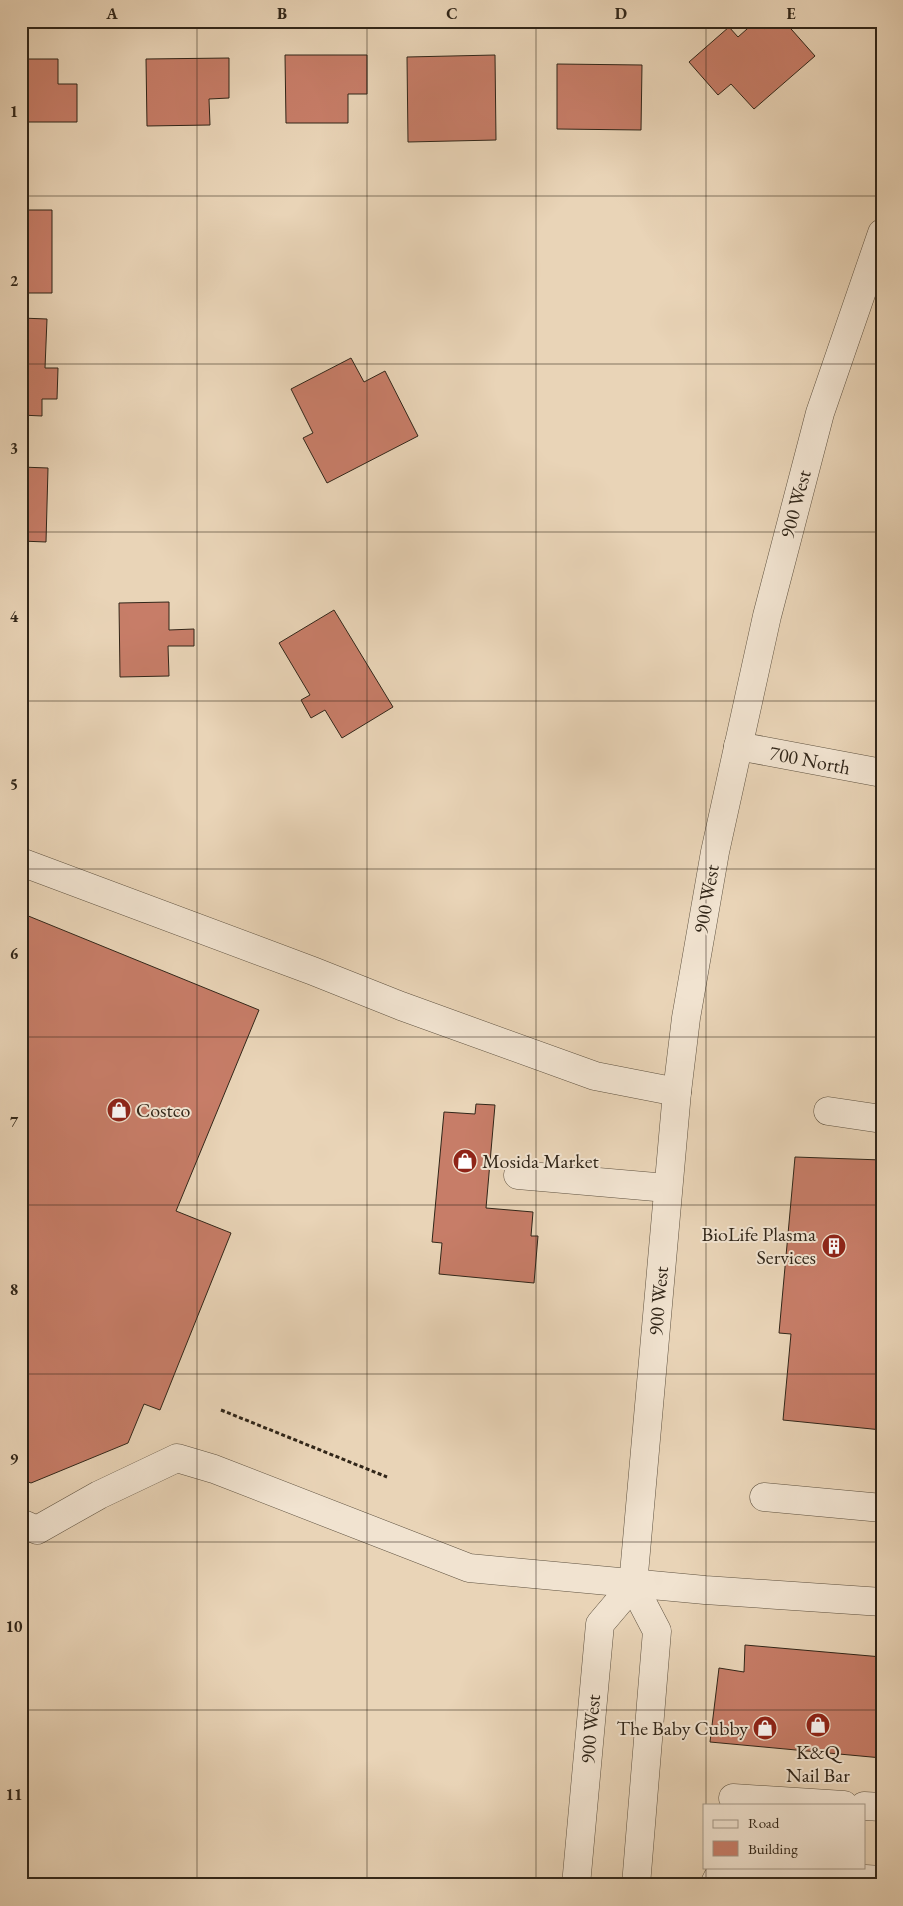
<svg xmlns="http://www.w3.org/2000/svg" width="903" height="1906" viewBox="0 0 903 1906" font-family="'EB Garamond',serif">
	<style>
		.building { fill: #c77d68; stroke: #312619 }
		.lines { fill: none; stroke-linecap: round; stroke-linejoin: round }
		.minor-casing { stroke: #5f5240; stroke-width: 29 }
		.path { stroke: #312619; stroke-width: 3; stroke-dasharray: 4 2.5; stroke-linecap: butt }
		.minor { stroke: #f1e3d0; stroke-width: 28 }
		.grid { fill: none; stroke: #312619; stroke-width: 1; stroke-opacity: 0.55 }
		.labels { text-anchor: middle; stroke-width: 4; stroke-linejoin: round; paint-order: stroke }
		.street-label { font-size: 20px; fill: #312619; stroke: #f1e3d0 }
		.poi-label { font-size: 20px; fill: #312619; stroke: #f1e3d0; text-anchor: start }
		.neatline { fill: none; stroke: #312619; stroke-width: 2 }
		.grid-label { font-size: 16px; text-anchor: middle; font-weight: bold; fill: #312619 }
	</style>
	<rect width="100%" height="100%" fill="#e9d4b7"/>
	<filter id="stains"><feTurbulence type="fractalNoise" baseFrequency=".004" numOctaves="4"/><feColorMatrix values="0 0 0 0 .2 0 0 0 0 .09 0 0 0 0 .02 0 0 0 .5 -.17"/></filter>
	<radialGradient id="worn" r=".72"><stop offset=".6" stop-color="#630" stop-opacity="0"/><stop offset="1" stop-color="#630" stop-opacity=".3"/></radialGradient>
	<g class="building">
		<path d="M756,21L765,29L773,21H784L815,56L754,109L731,84L718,95L689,62L729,27L738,37Z"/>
		<path d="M285,55H367V94H348V123H286Z"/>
		<path d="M495,55L496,140L408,142L407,57Z"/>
		<path d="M229,58V98L209,99L210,125L147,126L146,59Z"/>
		<path d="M21,59H58V84H77V122H24V139H21Z"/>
		<path d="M557,64L642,65L641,130L557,129Z"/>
		<path d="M21,191H25V210H52V293H21Z"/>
		<path d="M21,318L47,319L45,368H58L57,399H42V416L21,415Z"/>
		<path d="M351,358L364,382L385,371L418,436L327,483L303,438L313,433L291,389Z"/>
		<path d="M21,467L48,468L46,542L21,541Z"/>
		<path d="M169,602V630L194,629V646H168L169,676L120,677L119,603Z"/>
		<path d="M334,610L393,707L342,738L325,710L311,718L301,700L310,695L279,643Z"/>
		<path d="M21,639L27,646L21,650Z"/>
		<path d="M21,913L259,1010L176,1211L231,1233L160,1410L144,1404L128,1443L31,1483L21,1479Z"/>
		<path d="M476,1104L495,1105L486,1208L533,1212L531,1236H538L534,1283L439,1274L442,1243L432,1242L444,1112L475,1114Z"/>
		<path d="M795,1157L882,1160V1430L783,1420L791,1334L779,1333Z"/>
		<path d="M745,1645L882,1657V1758L710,1742L719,1668L744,1672Z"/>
	</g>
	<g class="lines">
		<defs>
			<g id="minor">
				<path d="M738,746L882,773"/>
				<path d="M21,862L313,971L401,1006L595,1076L677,1092"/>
				<path d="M828,1111L882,1119"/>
				<path d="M518,1175L667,1188"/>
				<path d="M764,1497L882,1508"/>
				<path d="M21,1523L37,1530L99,1495L177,1458L214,1469L469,1568L705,1590L882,1602"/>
				<path d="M733,1798L844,1805"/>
				<path d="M864,1806L882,1807"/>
				<path d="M576,1885L600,1624L633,1585"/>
				<path d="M636,1885L657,1631L633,1585L677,1092L686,1018L715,852L767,616L820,413L882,233"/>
				<path d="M714,1885L718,1877L732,1871L882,1880"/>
			</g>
		</defs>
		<use href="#minor" class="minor-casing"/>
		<path class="path" d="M221,1410L387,1477"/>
		<use href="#minor" class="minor"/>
	</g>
	<path class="grid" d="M197,21V1885M367,21V1885M536,21V1885M706,21V1805M21,196H882M21,364H882M21,532H882M21,701H882M21,869H882M21,1037H882M21,1205H882M21,1374H882M21,1542H882M21,1710H882M706,1867V1885"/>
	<defs>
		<symbol id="shop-disc" viewBox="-11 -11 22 22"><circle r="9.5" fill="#8f2418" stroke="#f1e3d0"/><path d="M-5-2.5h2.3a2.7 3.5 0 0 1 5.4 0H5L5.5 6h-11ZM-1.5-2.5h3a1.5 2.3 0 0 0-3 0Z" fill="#fff"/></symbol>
		<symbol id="building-disc" viewBox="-11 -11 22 22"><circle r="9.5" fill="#8f2418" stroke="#f1e3d0"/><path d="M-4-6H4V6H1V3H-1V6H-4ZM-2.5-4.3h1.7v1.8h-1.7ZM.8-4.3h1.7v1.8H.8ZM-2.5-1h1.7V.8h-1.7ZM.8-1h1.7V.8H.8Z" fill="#fff"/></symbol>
	</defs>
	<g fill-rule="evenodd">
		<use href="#shop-disc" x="105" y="1096" width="28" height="28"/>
		<use href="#shop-disc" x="451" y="1147" width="28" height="28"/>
		<use href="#building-disc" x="820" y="1232" width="28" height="28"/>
		<use href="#shop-disc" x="804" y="1711" width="28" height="28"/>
		<use href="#shop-disc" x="751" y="1714" width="28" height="28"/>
	</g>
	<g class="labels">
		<g class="street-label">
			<text transform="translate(795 504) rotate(-75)" y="7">900 West</text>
			<text transform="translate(810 760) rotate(11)" y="7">700 North</text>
			<text transform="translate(706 899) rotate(-80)" y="7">900 West</text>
			<text transform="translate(658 1301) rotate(-85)" y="7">900 West</text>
			<text transform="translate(590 1729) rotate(-85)" y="7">900 West</text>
		</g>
		<g class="poi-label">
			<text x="136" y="1117">Costco</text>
			<text x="482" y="1168">Mosida Market</text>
			<text x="816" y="1241" text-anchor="end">BioLife Plasma<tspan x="816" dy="23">Services</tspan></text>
			<text x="748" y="1735" text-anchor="end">The Baby Cubby</text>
			<text x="818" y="1759" text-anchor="middle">K&amp;Q<tspan x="818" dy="23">Nail Bar</tspan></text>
		</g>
	</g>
	<rect width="903" height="1906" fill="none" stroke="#e9d4b7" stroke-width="55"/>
	<rect x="703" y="1804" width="162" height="65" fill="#f1e3d0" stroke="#a49787"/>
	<rect x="713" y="1820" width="25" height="8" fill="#f1e3d0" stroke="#a49787"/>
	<text x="748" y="1828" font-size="15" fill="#312619">Road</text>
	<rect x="713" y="1841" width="25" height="15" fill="#c77d68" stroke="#a49787"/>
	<text x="748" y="1854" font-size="15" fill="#312619">Building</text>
	<rect x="28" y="28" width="848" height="1850" class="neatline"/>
	<g class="grid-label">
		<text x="112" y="19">A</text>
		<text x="282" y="19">B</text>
		<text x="452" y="19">C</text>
		<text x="621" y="19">D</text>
		<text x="791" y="19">E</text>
		<text x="14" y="117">1</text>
		<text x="14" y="286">2</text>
		<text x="14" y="454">3</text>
		<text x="14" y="622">4</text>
		<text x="14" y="790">5</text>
		<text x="14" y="959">6</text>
		<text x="14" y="1127">7</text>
		<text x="14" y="1295">8</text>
		<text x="14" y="1464">9</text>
		<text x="14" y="1632">10</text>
		<text x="14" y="1800">11</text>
	</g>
	<rect width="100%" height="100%" filter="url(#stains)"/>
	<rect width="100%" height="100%" fill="url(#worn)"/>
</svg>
